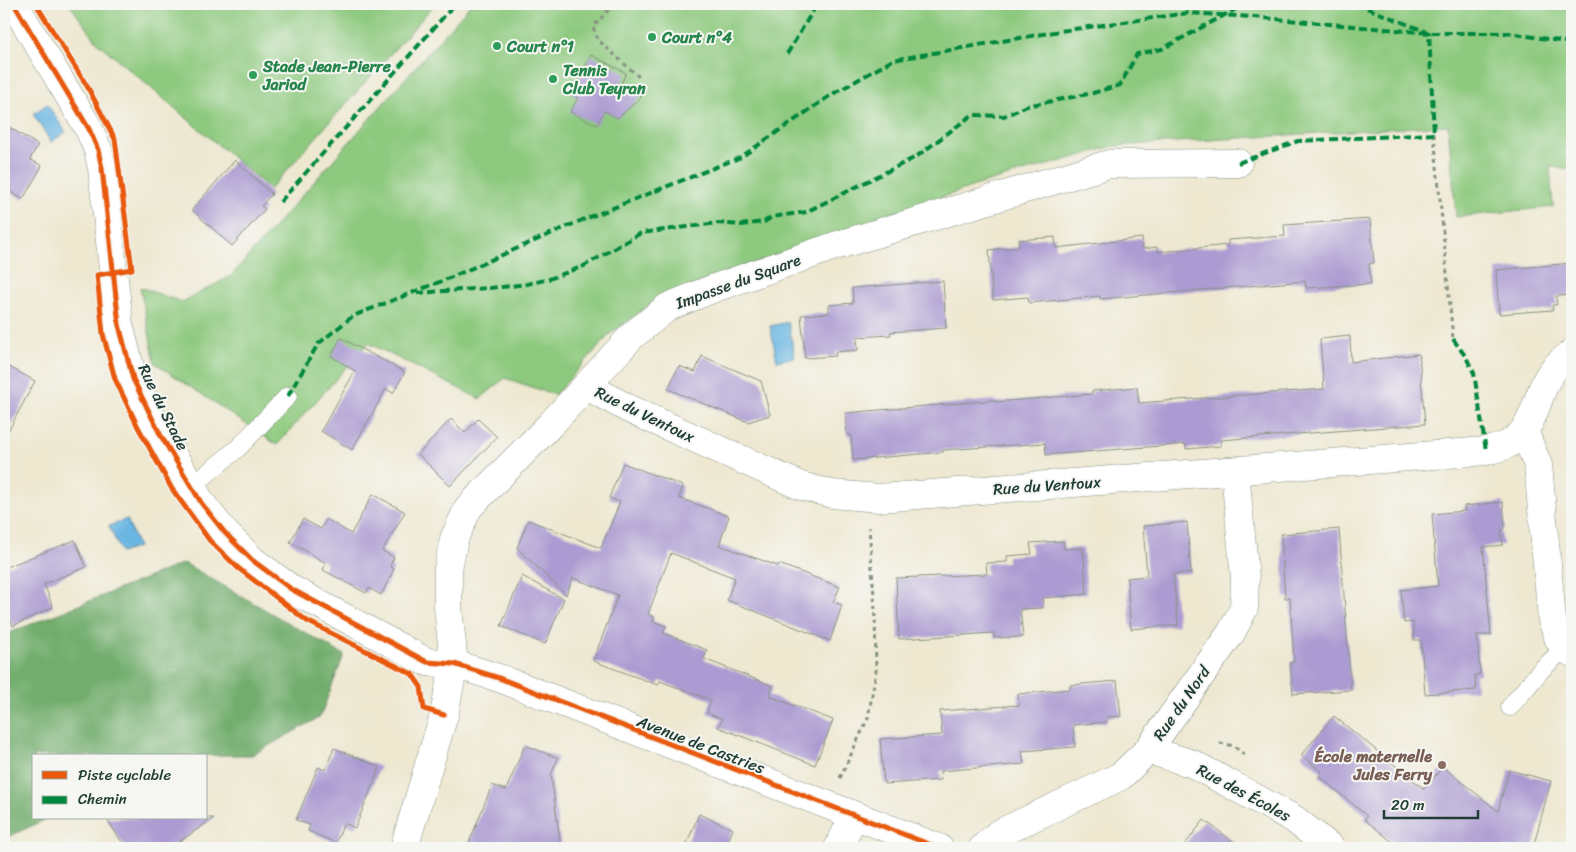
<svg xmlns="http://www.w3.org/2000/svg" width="1576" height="852" viewBox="0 0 1576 852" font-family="Sriracha,sans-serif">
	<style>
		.green { fill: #8dc97e; stroke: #568359 }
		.forest { fill: #72ad6d; stroke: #487550 }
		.water { fill: #6ab6e3; stroke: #447a8c }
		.building { fill: #ac9bd2 }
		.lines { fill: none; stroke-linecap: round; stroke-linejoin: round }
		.service-casing { stroke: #869282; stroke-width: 19 }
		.minor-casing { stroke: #869282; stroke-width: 29 }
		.path { stroke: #869282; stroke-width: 3; stroke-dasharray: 4 4; stroke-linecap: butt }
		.service { stroke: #fff; stroke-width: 18 }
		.minor { stroke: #fff; stroke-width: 28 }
		.quiet { stroke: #00873e; stroke-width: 4; stroke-dasharray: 8 4; stroke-linecap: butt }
		.cycleway-casing { stroke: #f6f6f2; stroke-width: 8 }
		.cycleway { stroke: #e8590c; stroke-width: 5 }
		.leisure-dot { fill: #2e9e5b; stroke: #f6f6f2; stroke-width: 2 }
		.education-dot { fill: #8d6e63; stroke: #f6f6f2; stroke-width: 2 }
		.labels { text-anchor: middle; stroke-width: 4; stroke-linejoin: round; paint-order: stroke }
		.leisure-label { font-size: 16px; font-weight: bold; fill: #27864d; stroke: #f6f6f2; text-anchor: start }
		.street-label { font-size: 16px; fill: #1f3d34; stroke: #f6f6f2 }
		.education-label { font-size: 16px; font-weight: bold; fill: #785e54; stroke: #f6f6f2; text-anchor: end }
	</style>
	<rect width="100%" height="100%" fill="#f6f6f2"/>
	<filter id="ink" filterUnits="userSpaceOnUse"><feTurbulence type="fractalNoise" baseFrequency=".02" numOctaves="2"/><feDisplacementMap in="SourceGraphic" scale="10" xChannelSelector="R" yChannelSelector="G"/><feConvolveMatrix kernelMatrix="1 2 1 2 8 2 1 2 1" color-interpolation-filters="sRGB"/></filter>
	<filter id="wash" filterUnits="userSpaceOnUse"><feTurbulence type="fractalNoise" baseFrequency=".0096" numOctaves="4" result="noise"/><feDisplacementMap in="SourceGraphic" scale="20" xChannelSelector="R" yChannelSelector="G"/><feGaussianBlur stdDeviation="1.12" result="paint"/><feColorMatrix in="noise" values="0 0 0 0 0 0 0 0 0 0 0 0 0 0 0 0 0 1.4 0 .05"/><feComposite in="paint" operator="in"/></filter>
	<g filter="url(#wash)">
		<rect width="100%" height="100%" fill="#eee8d1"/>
		<g class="green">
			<path d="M69,4H435L270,189L98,43Z"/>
			<path d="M471,4H1572V169L1550,167L1553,207L1456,217L1448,125L1114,146L977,185L662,296L611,333L555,395L505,378L480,399L368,343L277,445L155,363L140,287L182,302L231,276Z"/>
		</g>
		<path class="forest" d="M184,563L344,655L320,717L252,755L34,756V818H48L4,839V635Z"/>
		<g class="water">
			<path d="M47,104L66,132L51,142L33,114Z"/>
			<path d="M788,322L795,357L777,361L770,326Z"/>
			<path d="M127,519L138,547L121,553L109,526Z"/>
		</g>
		<g id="blocks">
			<g class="building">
				<path d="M591,55L626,73L620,86L642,96L618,118L604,111L597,125L570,112L578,98L572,95Z"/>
				<path d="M4,124L38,145L30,159L42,166L23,199L10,192L4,203Z"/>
				<path d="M235,160L272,194L261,206L265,209L232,246L192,210Z"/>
				<path d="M1370,219L1374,263L1369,264L1371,284L1306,288L1305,281L1100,299V296L1029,303L1028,297L993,300L989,250L1019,247L1018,240L1055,237L1056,248L1142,238L1143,249L1157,247L1158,252L1228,245V240L1285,236L1284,225Z"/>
				<path d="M1572,263V295L1556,296L1557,305H1552L1553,310L1499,314L1496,270Z"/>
				<path d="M943,281L946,328L890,332L891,335L857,337L858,350L835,352L836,356L805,358L801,315L829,313V305L853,303L852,288Z"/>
				<path d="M1350,336L1351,362L1419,354L1425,424L1221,440V446L1186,449V444L1046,455L1045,443L943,450V452L853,460L851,435H847L845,413L995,400V402L1092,394V391L1137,387L1139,403L1324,389L1320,339Z"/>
				<path d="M341,338L405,372L393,393L386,389L352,450L321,431L355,371L331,356Z"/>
				<path d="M702,356L761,381L770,415L748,422L668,389L679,366L695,372Z"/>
				<path d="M4,364L35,381L4,439Z"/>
				<path d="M451,419L465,433L478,419L497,437L450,486L418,454Z"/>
				<path d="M623,463L683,486L679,498L729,516L719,545L778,566L779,564L840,587L833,602L842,605L830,641L727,600L735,578L671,553L648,614L654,617L653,621L666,626L663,633L707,650L704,659L773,686L769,696L833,720L815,765L718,727L722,719L707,713L711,700L660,681L658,685L593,661L618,595L573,578L566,595L517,548L528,520L601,548L620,502L609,498Z"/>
				<path d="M373,494L405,512L382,551L394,557L390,566L394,569L381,595L369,588L366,593L323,570L326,563L290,542L303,519L321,529L326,519L351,534Z"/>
				<path d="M1503,502L1505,529L1501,530L1503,545L1483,547L1491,635H1477L1480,674L1475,675L1476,690L1425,694L1421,640H1414L1413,622L1404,623L1401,590L1438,586L1432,514L1465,511L1464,506Z"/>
				<path d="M1187,522L1191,573L1173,574L1178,625L1131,629L1127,578L1147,576L1143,526Z"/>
				<path d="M1339,529L1351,690L1293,694L1290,662H1294L1292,629L1290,598H1285L1281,534Z"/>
				<path d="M75,540L86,567L44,584L53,607L13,626L4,603V568Z"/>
				<path d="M1063,541L1064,549L1083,548L1087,594L1042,598L1043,608L1020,609L1023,637L994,638V633L899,639L896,578L987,574L986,563L1007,562V556L1032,554L1030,543Z"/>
				<path d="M522,576L564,599L545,644L501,626Z"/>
				<path d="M1117,681L1121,716L1107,717V722L1073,725L1075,747L1022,751L1024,764L940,771L941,780L884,784L880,739L942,735L940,711L1019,705L1018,694L1070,689V685Z"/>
				<path d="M1334,716L1424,789L1443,767L1498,811L1509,770L1551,781L1533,848H1400L1364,819L1367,816L1319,776L1322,772L1301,755Z"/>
				<path d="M525,745L558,758L551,775L561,848H467L492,785L506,790Z"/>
				<path d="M334,748L380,767L355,828L344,823L336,843L308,831L310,825L296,820L318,767L325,770Z"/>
				<path d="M699,814L733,829L725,848H685Z"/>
				<path d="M106,818H214L170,848H126Z"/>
				<path d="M1204,820L1242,848H1182Z"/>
			</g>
		</g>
	</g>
	<g filter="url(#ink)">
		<use href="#blocks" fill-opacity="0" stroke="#869282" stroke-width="1"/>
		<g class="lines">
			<defs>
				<g id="service">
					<path d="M191,487L238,448L288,396"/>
					<path d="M1510,707L1541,670L1566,647"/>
				</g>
				<g id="minor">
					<path d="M14,4L89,129L98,150L102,168L119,325L133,379L161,436L202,504L225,533L252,560L291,589L427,662L454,664L499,678L939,848"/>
					<path d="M587,386L629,409L801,486L832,494L879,498L1486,451C1493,449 1502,448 1508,444C1539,427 1534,392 1554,369C1559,363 1566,358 1572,353"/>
					<path d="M1524,431L1538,465L1552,620L1559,640L1572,653"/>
					<path d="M1148,750L1193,764L1294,819L1331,848"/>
					<path d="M404,848L444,715L454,664L448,607V569L454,539L468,508L550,425L633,335L668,307L712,289L835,246L1109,164L1238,163"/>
					<path d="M838,848L854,816"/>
					<path d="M983,848L998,834L1121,776L1148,750L1231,633L1244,608L1245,578L1235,471"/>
				</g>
			</defs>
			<use href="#service" class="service-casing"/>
			<use href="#minor" class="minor-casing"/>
			<g class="path">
				<path d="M614,4L593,27L598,40L639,77"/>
				<path d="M1434,134L1453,339"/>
				<path d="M1220,743L1234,746L1247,757"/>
				<path d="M840,778L868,718L876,671L875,610L869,527"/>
			</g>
			<use href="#service" class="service"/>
			<use href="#minor" class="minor"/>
			<g class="quiet">
				<path d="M787,54L817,4"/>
				<path d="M1238,163L1298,141L1434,134L1429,33L1357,4"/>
				<path d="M280,202L455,4"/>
				<path d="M417,293L502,287L527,284L549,279L584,266L641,233L718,223L741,225L764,222L772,217L806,212L916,157L972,115L1004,116L1027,106L1093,93L1120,85L1137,54L1162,49L1245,4"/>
				<path d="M1453,339L1466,357L1474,373L1486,451"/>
				<path d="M288,396L318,344L353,316L447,279L580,221L741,157L831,95L893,60L1060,31L1188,13L1254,17L1429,33H1509L1572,43"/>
			</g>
			<defs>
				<g id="cycleway">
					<path d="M14,4L89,129L98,150L102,168L119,325L133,379L161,436L202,504L225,533L252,560L291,589L427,662L454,664L499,678L939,848"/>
					<path d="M36,4L87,86L115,139L132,269L97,275L103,334L115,379L138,427L172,489L210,541L238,568L307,621L412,674L421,687L424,709L444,715"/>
				</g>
			</defs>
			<use href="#cycleway" class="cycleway-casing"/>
			<use href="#cycleway" class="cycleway"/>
		</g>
	</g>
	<g class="leisure-dot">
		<circle cx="652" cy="37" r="5"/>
		<circle cx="497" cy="46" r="5"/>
		<circle cx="253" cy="75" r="5"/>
		<circle cx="553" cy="79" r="5"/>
	</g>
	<circle class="education-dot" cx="1442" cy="765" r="5"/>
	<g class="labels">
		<g class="leisure-label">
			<text x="662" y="43">Court n°4</text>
			<text x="507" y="52">Court n°1</text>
			<text x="263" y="72">Stade Jean-Pierre<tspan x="263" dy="18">Jariod</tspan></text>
			<text x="563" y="76">Tennis<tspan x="563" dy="18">Club Teyran</tspan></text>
		</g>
		<g class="street-label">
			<text transform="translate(738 281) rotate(-20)" y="6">Impasse du Square</text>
			<text transform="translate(164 407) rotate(64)" y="6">Rue du Stade</text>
			<text transform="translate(645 414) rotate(26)" y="6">Rue du Ventoux</text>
			<text transform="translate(1047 485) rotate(-4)" y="6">Rue du Ventoux</text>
			<text transform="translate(1181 703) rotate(-55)" y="6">Rue du Nord</text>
			<text transform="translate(701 744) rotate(21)" y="6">Avenue de Castries</text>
			<text transform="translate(1244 792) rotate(28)" y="6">Rue des Écoles</text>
		</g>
		<g class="education-label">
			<text x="1432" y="762">École maternelle<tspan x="1432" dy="18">Jules Ferry</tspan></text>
		</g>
	</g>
	<rect width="1576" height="852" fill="none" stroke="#f6f6f2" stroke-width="20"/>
	<rect x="32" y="754" width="175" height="65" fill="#f6f6f2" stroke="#a0aca6"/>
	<rect x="42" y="771" width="25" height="8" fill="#e8590c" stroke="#a0aca6"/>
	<text x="78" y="780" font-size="15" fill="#1f3d34">Piste cyclable</text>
	<rect x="42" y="796" width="25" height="8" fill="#00873e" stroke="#a0aca6"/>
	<text x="78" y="804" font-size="15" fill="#1f3d34">Chemin</text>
	<path d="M1384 810v8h94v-8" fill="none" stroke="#1f3d34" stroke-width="2.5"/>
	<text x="1391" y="810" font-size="15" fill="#1f3d34" stroke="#f6f6f2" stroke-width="4" paint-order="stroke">20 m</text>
</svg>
